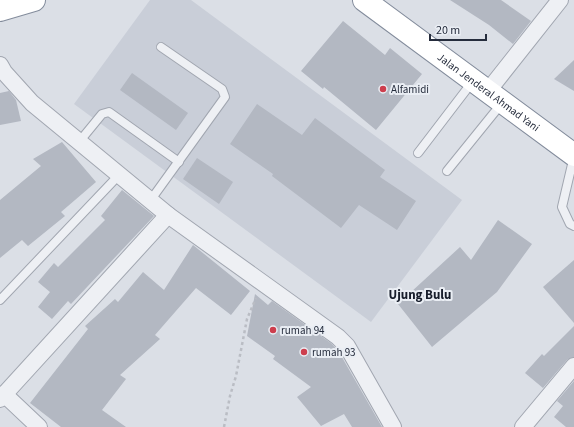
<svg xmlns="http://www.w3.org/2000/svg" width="574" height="427" viewBox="0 0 574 427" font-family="'Source Sans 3',sans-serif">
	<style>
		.built { fill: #c9ced8 }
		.building { fill: #b3b8c2 }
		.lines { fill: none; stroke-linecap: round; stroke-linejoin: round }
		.lane-casing { stroke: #a1a6b0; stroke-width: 10 }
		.street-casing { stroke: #a1a6b0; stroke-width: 18 }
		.highway-casing { stroke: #838c9c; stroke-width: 24 }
		.path { stroke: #babdc4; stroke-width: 2.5; stroke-dasharray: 3 3; stroke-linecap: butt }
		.lane { stroke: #eef0f4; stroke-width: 8 }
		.street { stroke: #eef0f4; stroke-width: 16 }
		.highway { stroke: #fff; stroke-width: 22 }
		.poi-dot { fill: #cd3e4d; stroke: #eaeef4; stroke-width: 1.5 }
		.labels { text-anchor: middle; stroke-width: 4; stroke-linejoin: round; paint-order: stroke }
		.poi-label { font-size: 11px; fill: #252c3c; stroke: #eaeef4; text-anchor: start }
		.street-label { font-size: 11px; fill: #252c3c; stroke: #eaeef4 }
		.quarter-label { font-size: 13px; font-weight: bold; fill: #181e2c; stroke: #eaeef4 }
	</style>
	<rect width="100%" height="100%" fill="#dbdfe6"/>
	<path class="built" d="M150,0H191L462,200L371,322L74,104Z"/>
	<g class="building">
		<path d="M450,0H501L531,21L513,44L489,25Z"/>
		<path d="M343,21L385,55L390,48L422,74L376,130L324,87L323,89L301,71Z"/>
		<path d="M574,60V91L554,79Z"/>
		<path d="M132,73L188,113L176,130L120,90Z"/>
		<path d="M9,91L16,100L21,121L0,125V93Z"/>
		<path d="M257,104L302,135L315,118L385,170L380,177L416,201L397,230L359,205L341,228L272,176L273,174L230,144Z"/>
		<path d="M62,142L96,182L61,212L65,216L28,246L22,240L0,258V200L41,166L33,159Z"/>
		<path d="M197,158L233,182L219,204L183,179Z"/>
		<path d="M122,190L154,216L71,304L68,301L52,319L38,307L50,292L38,282L54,263L58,267L105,220L101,216Z"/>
		<path d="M498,220L532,244L497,292L432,347L398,304L460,247L471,260Z"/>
		<path d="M193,245L250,291L231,315L196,288L155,335L160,339L120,375L126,379L102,410L126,427H61L30,403L88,329L85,326L115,299L118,302L143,272L164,290Z"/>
		<path d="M574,260V323L543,287Z"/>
		<path d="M255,294L268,305L272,301L332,344L339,352L382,427H352L344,414L321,426L297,397L311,387L273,359L275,356L247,336Z"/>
		<path d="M574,326V357L567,360L543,388L525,373L542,354L544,356Z"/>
		<path d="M574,381V427H566L554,417L563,406L557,401Z"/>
	</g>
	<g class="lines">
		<defs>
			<g id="lane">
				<path d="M79,142L102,114L109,112L179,162"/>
				<path d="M418,153L473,81"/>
				<path d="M574,156L562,207L570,224L574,226"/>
				<path d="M447,171L502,103"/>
				<path d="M150,201L225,97L222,89L161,47"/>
				<path d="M0,300L119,175"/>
			</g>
			<g id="street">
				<path d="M0,65L4,72L32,103L168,215L338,337L347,346L393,427"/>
				<path d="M488,91L560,0"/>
				<path d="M4,394L39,427"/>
				<path d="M0,399L168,215"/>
				<path d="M523,427L574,366"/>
			</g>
			<g id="highway">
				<path id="s1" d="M364,0L574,155"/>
				<path d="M0,10L34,0"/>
			</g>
		</defs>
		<use href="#lane" class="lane-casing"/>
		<use href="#street" class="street-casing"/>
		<use href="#highway" class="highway-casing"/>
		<path class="path" d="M224,427L230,396L236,376L247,319L256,298"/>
		<use href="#lane" class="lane"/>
		<use href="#street" class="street"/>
		<use href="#highway" class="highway"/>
	</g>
	<g class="poi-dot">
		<circle cx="383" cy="89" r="4"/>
		<circle cx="273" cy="330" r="4"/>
		<circle cx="304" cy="352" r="4"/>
	</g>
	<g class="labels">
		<g class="poi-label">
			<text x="391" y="93">Alfamidi</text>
			<text x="281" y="334">rumah 94</text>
			<text x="312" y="356">rumah 93</text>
		</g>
		<g class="street-label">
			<text dy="4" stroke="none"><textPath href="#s1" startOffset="155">Jalan Jenderal Ahmad Yani</textPath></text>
		</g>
		<g class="quarter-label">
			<text x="420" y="299">Ujung Bulu</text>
		</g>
	</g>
	<path d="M430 34v6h56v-6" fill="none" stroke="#252c3c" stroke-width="2"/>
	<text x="436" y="34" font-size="12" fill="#252c3c" stroke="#eaeef4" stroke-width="3" paint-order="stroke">20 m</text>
</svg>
